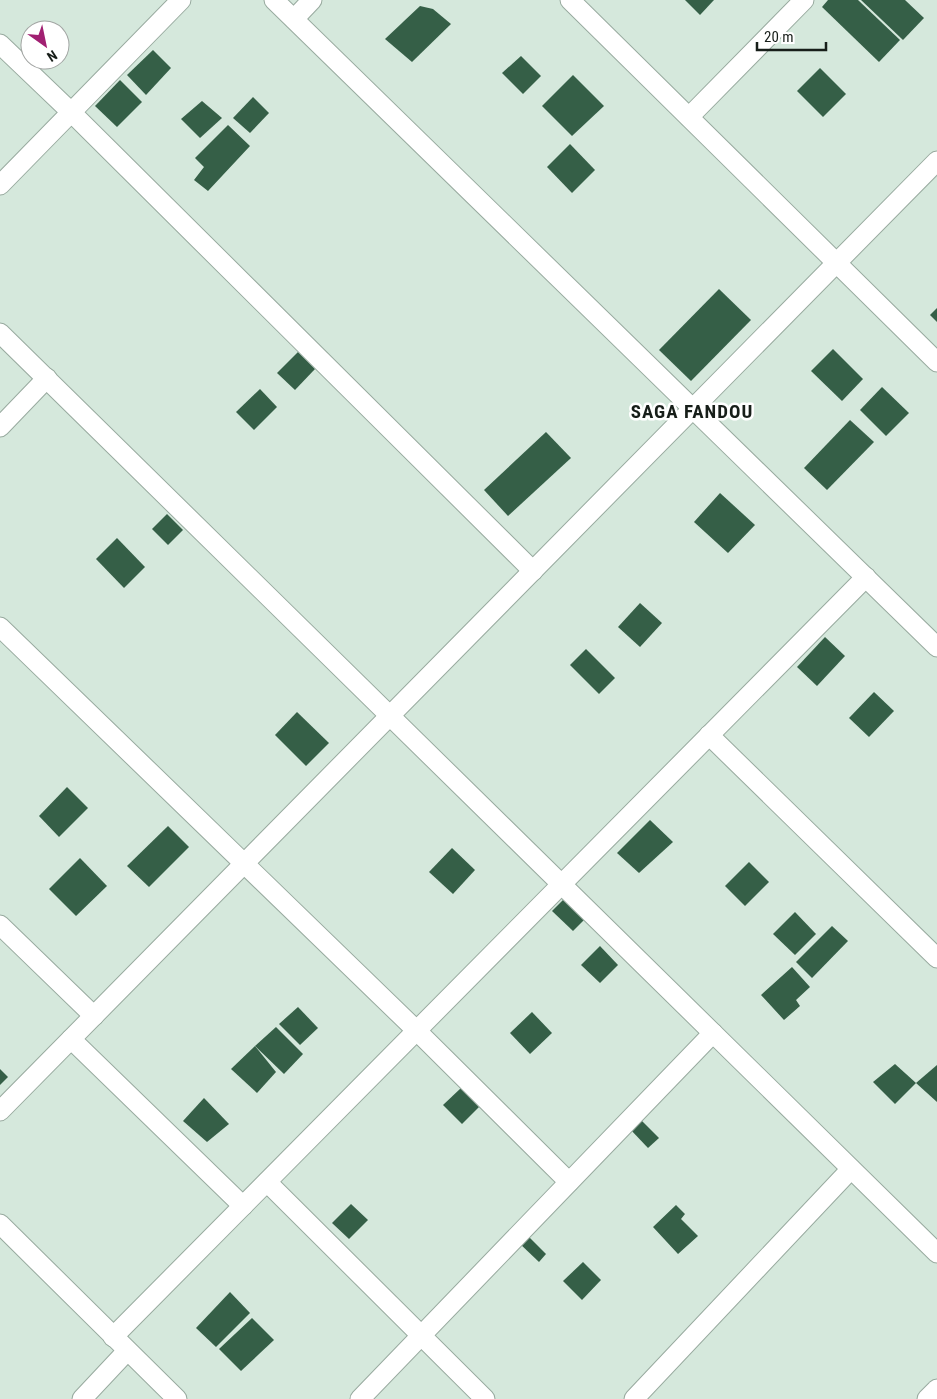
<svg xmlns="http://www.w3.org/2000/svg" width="937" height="1399" viewBox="0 0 937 1399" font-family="'Roboto Condensed',sans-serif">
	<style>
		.building { fill: #355f47 }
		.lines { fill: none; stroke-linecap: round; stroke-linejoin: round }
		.minor-casing { stroke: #98aa9f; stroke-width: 21 }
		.minor { stroke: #fff; stroke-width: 19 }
		.labels { text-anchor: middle; stroke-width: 5; stroke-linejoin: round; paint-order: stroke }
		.district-label { font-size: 19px; font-weight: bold; letter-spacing: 1px; fill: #171e19; stroke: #fff }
	</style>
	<rect width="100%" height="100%" fill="#d5e8dc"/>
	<g class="building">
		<path d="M685,0H714L700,15Z"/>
		<path d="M828,0H858L900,40L879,62L822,7Z"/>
		<path d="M861,0H905L924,18L903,40Z"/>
		<path d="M420,6L433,9L451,24L412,62L385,39Z"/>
		<path d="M153,50L171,68L146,95L127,75Z"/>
		<path d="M521,56L541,76L523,94L502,73Z"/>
		<path d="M820,68L846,94L823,117L797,91Z"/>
		<path d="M573,75L604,106L572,136L542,106Z"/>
		<path d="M120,80L142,102L117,127L95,106Z"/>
		<path d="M253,97L269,113L250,133L233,118Z"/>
		<path d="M202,101L222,118L200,138L181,119Z"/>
		<path d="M228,125L250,146L208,191L194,180L204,167L195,158Z"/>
		<path d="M570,144L595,170L572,193L547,167Z"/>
		<path d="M719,289L751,320L691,381L659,350Z"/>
		<path d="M937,308V322L930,315Z"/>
		<path d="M833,349L863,379L842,401L811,371Z"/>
		<path d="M298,352L315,369L295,390L277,373Z"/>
		<path d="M882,387L909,413L886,436L860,410Z"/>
		<path d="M260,389L277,407L254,430L236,412Z"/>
		<path d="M850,420L874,442L827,490L804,468Z"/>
		<path d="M546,432L571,458L508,516L484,490Z"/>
		<path d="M720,493L755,525L728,553L694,522Z"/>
		<path d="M167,514L183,530L168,545L152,529Z"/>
		<path d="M117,538L145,567L124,588L96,559Z"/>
		<path d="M640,603L662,623L640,647L618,627Z"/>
		<path d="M825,637L845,656L817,686L797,667Z"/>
		<path d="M586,649L615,678L599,694L570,665Z"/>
		<path d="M874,692L894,711L869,737L849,718Z"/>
		<path d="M297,712L329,743L306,766L275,735Z"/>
		<path d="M67,787L88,808L59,837L39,816Z"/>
		<path d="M650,820L673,842L639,873L617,853Z"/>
		<path d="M168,826L189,847L149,887L127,866Z"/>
		<path d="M452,848L475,870L453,894L429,872Z"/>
		<path d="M80,858L107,886L76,916L49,889Z"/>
		<path d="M749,862L769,882L745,906L725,886Z"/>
		<path d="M563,900L584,920L573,931L552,911Z"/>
		<path d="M795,912L816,934L795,955L773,934Z"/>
		<path d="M832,926L848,941L812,978L796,962Z"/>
		<path d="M600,946L618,965L600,983L581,965Z"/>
		<path d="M792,967L810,987L796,1000L800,1006L784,1020L761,995Z"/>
		<path d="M298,1007L318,1028L300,1045L279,1024Z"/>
		<path d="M532,1012L552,1033L530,1054L510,1033Z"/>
		<path d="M276,1027L303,1054L284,1074L255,1046Z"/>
		<path d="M255,1046L276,1072L257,1093L231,1069Z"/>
		<path d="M895,1064L916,1083L895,1104L873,1082Z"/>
		<path d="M937,1065V1102L916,1083Z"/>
		<path d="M0,1069L8,1077L0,1085Z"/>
		<path d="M461,1088L479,1107L462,1124L443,1105Z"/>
		<path d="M204,1098L229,1124L207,1142L183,1121Z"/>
		<path d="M639,1118L659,1138L648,1148L629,1128Z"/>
		<path d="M351,1204L368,1220L349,1239L332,1223Z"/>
		<path d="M676,1205L685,1214L681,1219L698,1236L678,1254L653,1227Z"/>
		<path d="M526,1234L546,1254L539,1262L518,1242Z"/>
		<path d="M583,1262L601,1280L582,1300L563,1281Z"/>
		<path d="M230,1292L250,1313L216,1347L196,1328Z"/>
		<path d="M252,1318L274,1340L241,1371L219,1349Z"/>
	</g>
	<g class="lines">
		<defs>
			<g id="minor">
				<path d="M274,0L937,647"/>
				<path d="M570,0L937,362"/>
				<path d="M294,19L312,0"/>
				<path d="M0,44L71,112L533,571"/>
				<path d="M689,117L804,0"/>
				<path d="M0,185L181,0"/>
				<path d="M0,333L937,1253"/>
				<path d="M0,427L47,378"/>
				<path d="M0,627L417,1031L569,1182"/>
				<path d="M709,735L937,958"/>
				<path d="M0,925L94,1016"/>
				<path d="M71,1039L243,1206"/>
				<path d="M0,1111L937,161"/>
				<path d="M267,1182L485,1399"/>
				<path d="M0,1224L177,1399"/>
				<path d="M113,1337L866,577"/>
				<path d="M82,1399L127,1351"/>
				<path d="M360,1399L713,1033"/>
				<path d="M634,1399L851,1169"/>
				<path d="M927,1399L937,1389"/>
			</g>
		</defs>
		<use href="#minor" class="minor-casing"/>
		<use href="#minor" class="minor"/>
	</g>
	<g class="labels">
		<g class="district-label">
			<text x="692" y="418">SAGA FANDOU</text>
		</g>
	</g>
	<g transform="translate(45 45) rotate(147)"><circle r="24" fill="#ffffff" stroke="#a2a5a3"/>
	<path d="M0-4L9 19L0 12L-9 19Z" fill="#a12072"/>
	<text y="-8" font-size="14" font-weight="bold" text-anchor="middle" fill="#171e19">N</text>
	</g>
	<path d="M757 42v8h69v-8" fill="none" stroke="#171e19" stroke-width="2.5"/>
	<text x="764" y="42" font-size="15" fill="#171e19" stroke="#ffffff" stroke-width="4" paint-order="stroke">20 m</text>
</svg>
